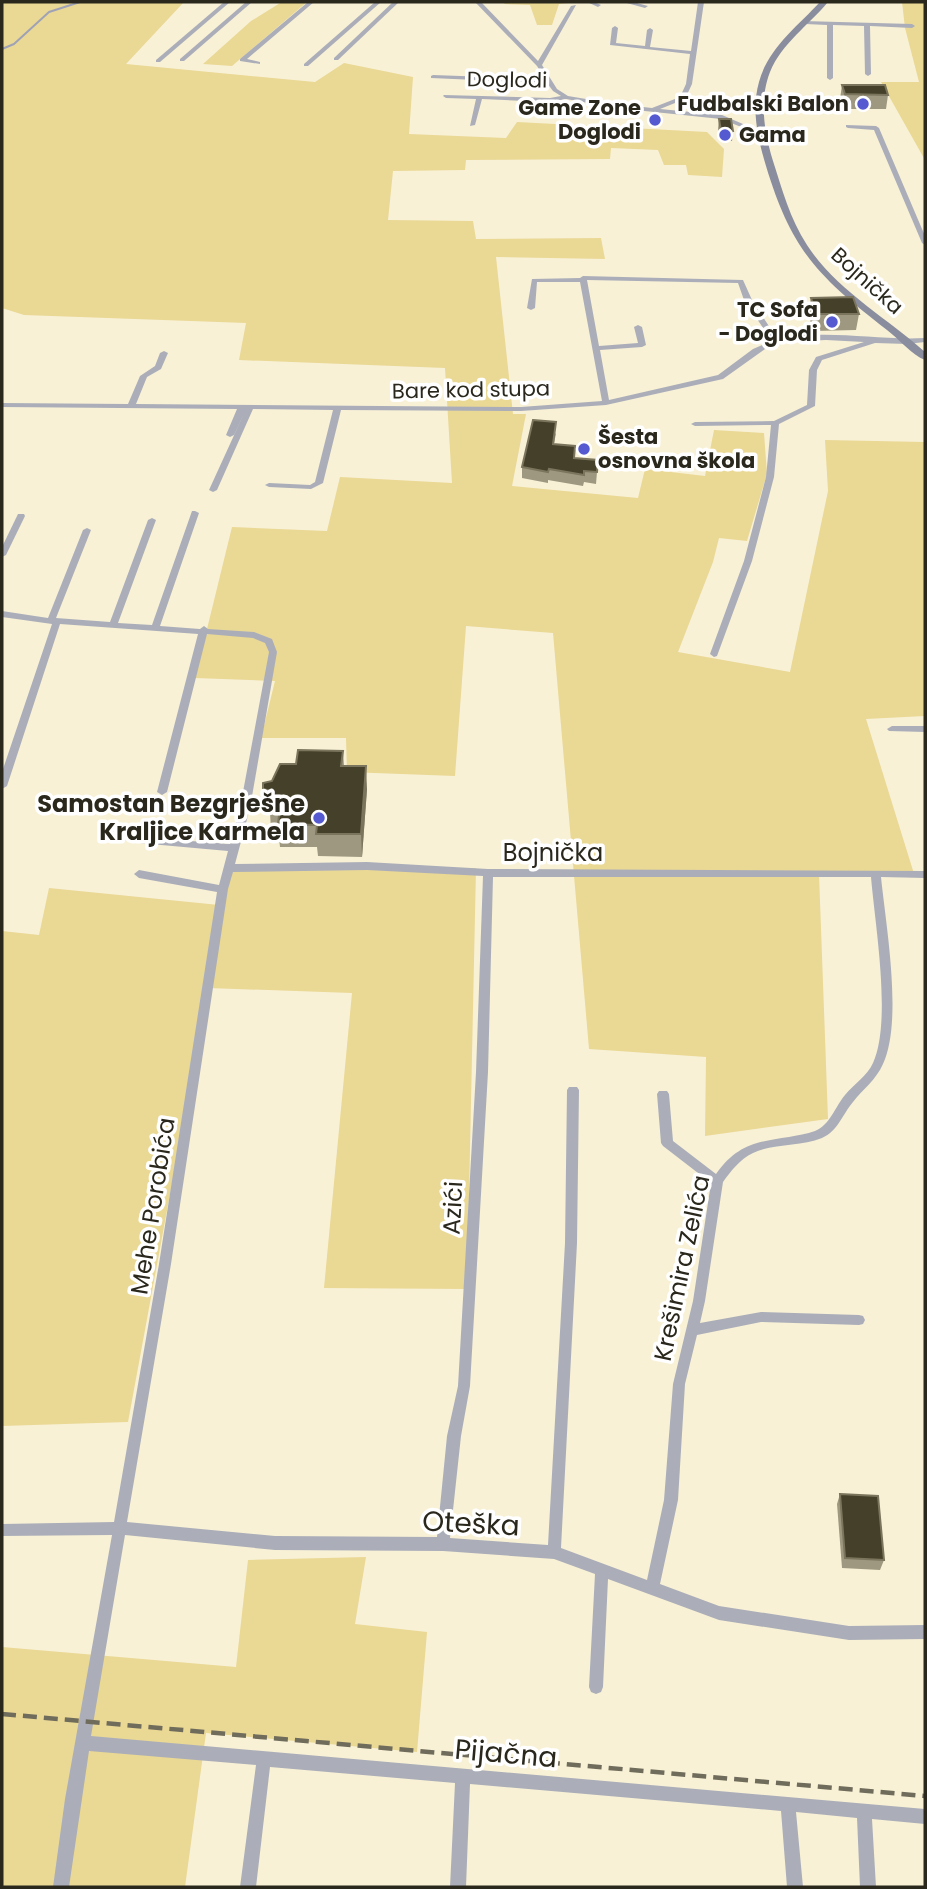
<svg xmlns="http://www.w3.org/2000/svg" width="927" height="1889" viewBox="0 0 927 1889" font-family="Poppins,sans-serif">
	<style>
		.green { fill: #ead895 }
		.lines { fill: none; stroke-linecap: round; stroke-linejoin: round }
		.stream { stroke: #9fa2b6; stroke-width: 2 }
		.minor { fill: #abaeb9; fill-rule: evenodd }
		.secondary { fill: #8a8d9e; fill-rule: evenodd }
		.rail { stroke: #706c5c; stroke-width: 4.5; stroke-dasharray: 14 7; stroke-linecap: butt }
		.wall { fill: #9e9880 }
		.shaded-wall { fill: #7b755d }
		.building { fill: #454029; stroke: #7b755d; stroke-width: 2 }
		.poi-dot { fill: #555ad1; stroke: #fff; stroke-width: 2.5 }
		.labels { text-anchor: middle; stroke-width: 7; stroke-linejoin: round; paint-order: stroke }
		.far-street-label { font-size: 21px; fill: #2a281d; stroke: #fff }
		.far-poi-label { font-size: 21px; font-weight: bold; fill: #2a281d; stroke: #fff; text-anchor: end }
		.poi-label { font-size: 24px; font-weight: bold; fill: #2a281d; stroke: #fff; text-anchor: end }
		.street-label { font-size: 24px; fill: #2a281d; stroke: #fff }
		.near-street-label { font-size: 28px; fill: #2a281d; stroke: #fff }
	</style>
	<rect width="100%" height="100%" fill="#f8f1d6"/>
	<g class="green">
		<path d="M2,2H184L126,64L315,82L344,63L413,77L409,134L506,138L517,122L707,132L724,149L722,177L688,175L686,165H664L658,150L611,148L610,159L466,160L465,170L393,171L388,220L473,221L476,239L601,238L605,259L496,257L513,414H526L512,486L638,498L645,469L705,476L714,430L764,433L767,474L747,541L719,538L713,562L678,652L790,672L828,491L825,440L925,442V716L866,719L915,877L819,874L828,1119L705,1136L706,1057L589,1049L553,633L466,626L455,776L347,772L346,738H261L275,681L195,678L232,527L327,531L340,477L452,483L445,368L239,360L246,323L24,315L2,308Z"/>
		<path d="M274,2H307L232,66L203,64L251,21L280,3Z"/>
		<path d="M505,2H578L559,4L552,25H537L530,5L504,4Z"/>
		<path d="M902,2H925V160L881,82H919L905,28Z"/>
		<path d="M230,866L476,868L467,1289L324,1288L352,993L208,988L128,1422L2,1426V931L39,935L49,888L219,905Z"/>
		<path d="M366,1557L355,1624L427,1632L417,1752L206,1733L185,1887H2V1647L236,1667L248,1560Z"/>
	</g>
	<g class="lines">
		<path class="stream" d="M2,49L14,44L49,12L80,2"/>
		<g class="minor">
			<path d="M224,2H230L160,62H156V60Z"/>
			<path d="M246,2H252L184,61H180V59Z"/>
			<path d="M308,2H314L247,59L260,62V64L240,61V59Z"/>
			<path d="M375,2H381L308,66H304V64Z"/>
			<path d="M393,2H399L338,60H334V58Z"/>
			<path d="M475,2H481L538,61L571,6L576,5L542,65L557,89L568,96L616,104L652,108L680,97L686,84L690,54L610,45L612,28L615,26L618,28L616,43L645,46L647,30L650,28L653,30L650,47L691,51L698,2H704L692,84L685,99L660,109L722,115L764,133L759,134L721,119L616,108L566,99L550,102L482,99L475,125L470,126L476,99L446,98L443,96L444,95L550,98L561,96L553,91L547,83L431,78V76L433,75L545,79L537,66Z"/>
			<path d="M587,2H594L601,5L598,7Z"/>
			<path d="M623,2H633L648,6L645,8Z"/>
			<path d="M803,21L912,24L915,26L912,28L870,26L871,74L868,76L865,74L864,26L833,25V78L830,80L827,78V25L805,24L802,22Z"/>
			<path d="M846,125L876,126L879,128L925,236V245L922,243L874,130L848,128L846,127Z"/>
			<path d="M583,276L743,280L752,300L778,340C823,328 878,341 925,338V342L907,344L875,343L822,360L817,370L815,406L779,424L774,477L752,561L717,656L714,657L710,654L744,561L766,477L771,425L695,426L691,424L695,422L774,421L807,405L809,370L816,357L864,342L826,340L787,342L765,349L723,379L606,405L521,411L341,410L323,483L311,489L269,487L265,485L269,483L310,485L315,482L333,410L253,409L217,490L213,492L209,490L246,409L234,435L230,437L226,435L237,409L2,407V403L128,404L140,376L155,366L160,353L164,351L168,353L161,369L147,377L136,404L521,407L602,401L580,282H537L535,308L531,310L527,308L532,279L580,278ZM587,280L738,283L744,300L772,341L753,349L718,375L609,400L600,350L642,347L646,345L642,327L638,325L634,327L638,343L599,346Z"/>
			<path d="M192,511H195L199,513L160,626L200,629L204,626L208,629L254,632L272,639L277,652L250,808L235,864L367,862L488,869L925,871V878L881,877C886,926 903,1021 883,1064C876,1080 863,1089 853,1102C842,1115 838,1131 822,1138C800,1147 774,1143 753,1153C740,1159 731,1171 723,1182L705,1301L700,1323L761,1312L859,1315L863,1316L865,1320L863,1324L859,1325L761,1322L697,1335L685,1384L678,1500L660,1584L719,1606L849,1626L925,1625V1639L849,1640L719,1620L608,1579L603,1687L601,1692L596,1694L591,1692L589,1687L595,1574L554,1559L443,1551L275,1550L125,1535L91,1736L925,1809V1824L872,1819L876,1887H860L857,1818L796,1812L803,1887H787L781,1811L470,1784L466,1887H450L455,1783L270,1767L256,1887H240L256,1765L89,1751L69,1887H53L65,1799L112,1535L2,1536V1524L114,1522L159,1264L217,892L139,878L134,874L139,870L219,885L228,851L139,843L134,840L139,837L230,844L240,808L269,652L265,643L253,638L207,634L167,792L162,795L157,792L198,634L60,624L7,786L2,789V772L52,624L2,617V611L48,618L83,530L87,528L91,530L56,618L110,622L148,520L152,518L156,520L118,623L152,625ZM367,870L483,876L476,1072L458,1386L447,1436L437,1537L275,1536L127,1522L171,1264L228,889L233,872ZM493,877H871C875,925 892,1021 873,1063C867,1076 854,1084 845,1095C835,1107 830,1125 815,1131C807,1134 797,1135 789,1137C755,1142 737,1145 716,1174L673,1141L669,1094L667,1091H659L657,1094L661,1143L663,1146L711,1183L693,1301L673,1384L664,1500L647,1580L561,1548L577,1243L579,1090L577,1087H569L567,1090L565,1243L548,1545L450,1538L461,1436L470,1386L488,1072Z"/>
			<path d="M18,514H24L25,516L6,555L2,557V547Z"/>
			<path d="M892,726H925V732L889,731L887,729Z"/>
		</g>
		<path class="secondary" d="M820,2H828C809,25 782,43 770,72C759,100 764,132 773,161C782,189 790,219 807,245C836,290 886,317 925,352V360C912,355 899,339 887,330C819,277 792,252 766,166C758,139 751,110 759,82C768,48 798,26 820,2Z"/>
		<path class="rail" d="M2,1714L925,1796"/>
	</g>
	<g class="wall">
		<path d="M842,85L888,95L886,109H843L840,99Z"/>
		<path d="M719,119L733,131L732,141H720L718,129Z"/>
		<path d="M811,298L859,314L856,330L813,331L808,313Z"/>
		<path d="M556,433L554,444L574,458L598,460L596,484L584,482L583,486L548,480V483L522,478V467Z"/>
		<path d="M343,751L344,766L367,789L362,857L318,856L317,847H280L278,829H271L270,813L265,812L263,789L296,764Z"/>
		<path d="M840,1494L884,1560L880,1570L842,1568L837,1504Z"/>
	</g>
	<path class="shaded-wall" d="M366,766L367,789L362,857L361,834Z"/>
	<g class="building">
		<path d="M842,85H885L888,95L845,94Z"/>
		<path d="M719,119H731L733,131H721Z"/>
		<path d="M853,297L859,314H816L811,298Z"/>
		<path d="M533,420L556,422L553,444L575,446L574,458L598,460L597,472L584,471V475L549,469L548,472L522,467Z"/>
		<path d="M298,750L343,751L341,766H366L361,834H316L317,825L278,824L280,806H269L271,791L263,789V783L272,781L280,764H296Z"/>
		<path d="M840,1494L878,1496L884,1560L845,1558Z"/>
	</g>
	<g class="poi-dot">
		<circle cx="863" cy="104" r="7"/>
		<circle cx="655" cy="120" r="7"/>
		<circle cx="725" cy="135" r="7"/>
		<circle cx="832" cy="322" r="7"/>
		<circle cx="584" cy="449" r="7"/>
		<circle cx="319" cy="818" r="7"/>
	</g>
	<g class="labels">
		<g class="far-street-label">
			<text transform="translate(507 80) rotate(1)" y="7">Doglodi</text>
			<text transform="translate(867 281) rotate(42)" y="7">Bojnička</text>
			<text transform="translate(471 390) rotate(-1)" y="7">Bare kod stupa</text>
		</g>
		<g class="far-poi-label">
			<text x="849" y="111">Fudbalski Balon</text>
			<text x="641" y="115">Game Zone<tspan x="641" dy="24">Doglodi</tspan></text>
			<text x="739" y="142" text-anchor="start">Gama</text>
			<text x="818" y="317">TC Sofa<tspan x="818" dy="24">- Doglodi</tspan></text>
			<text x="598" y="444" text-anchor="start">Šesta<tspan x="598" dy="24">osnovna škola</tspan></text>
		</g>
		<g class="poi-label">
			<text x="305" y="812">Samostan Bezgrješne<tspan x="305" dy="28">Kraljice Karmela</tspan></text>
		</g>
		<g class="street-label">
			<text x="553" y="861">Bojnička</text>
			<text transform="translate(153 1206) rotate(-81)" y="8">Mehe Porobića</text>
			<text transform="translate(453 1208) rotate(-87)" y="8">Azići</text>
			<text transform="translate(682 1268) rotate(-78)" y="8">Krešimira Zelića</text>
		</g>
		<g class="near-street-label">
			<text transform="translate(471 1523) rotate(3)" y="10">Oteška</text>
			<text transform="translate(506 1753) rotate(5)" y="10">Pijačna</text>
		</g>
	</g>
	<rect width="927" height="1889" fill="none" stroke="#2a281d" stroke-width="7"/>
</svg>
